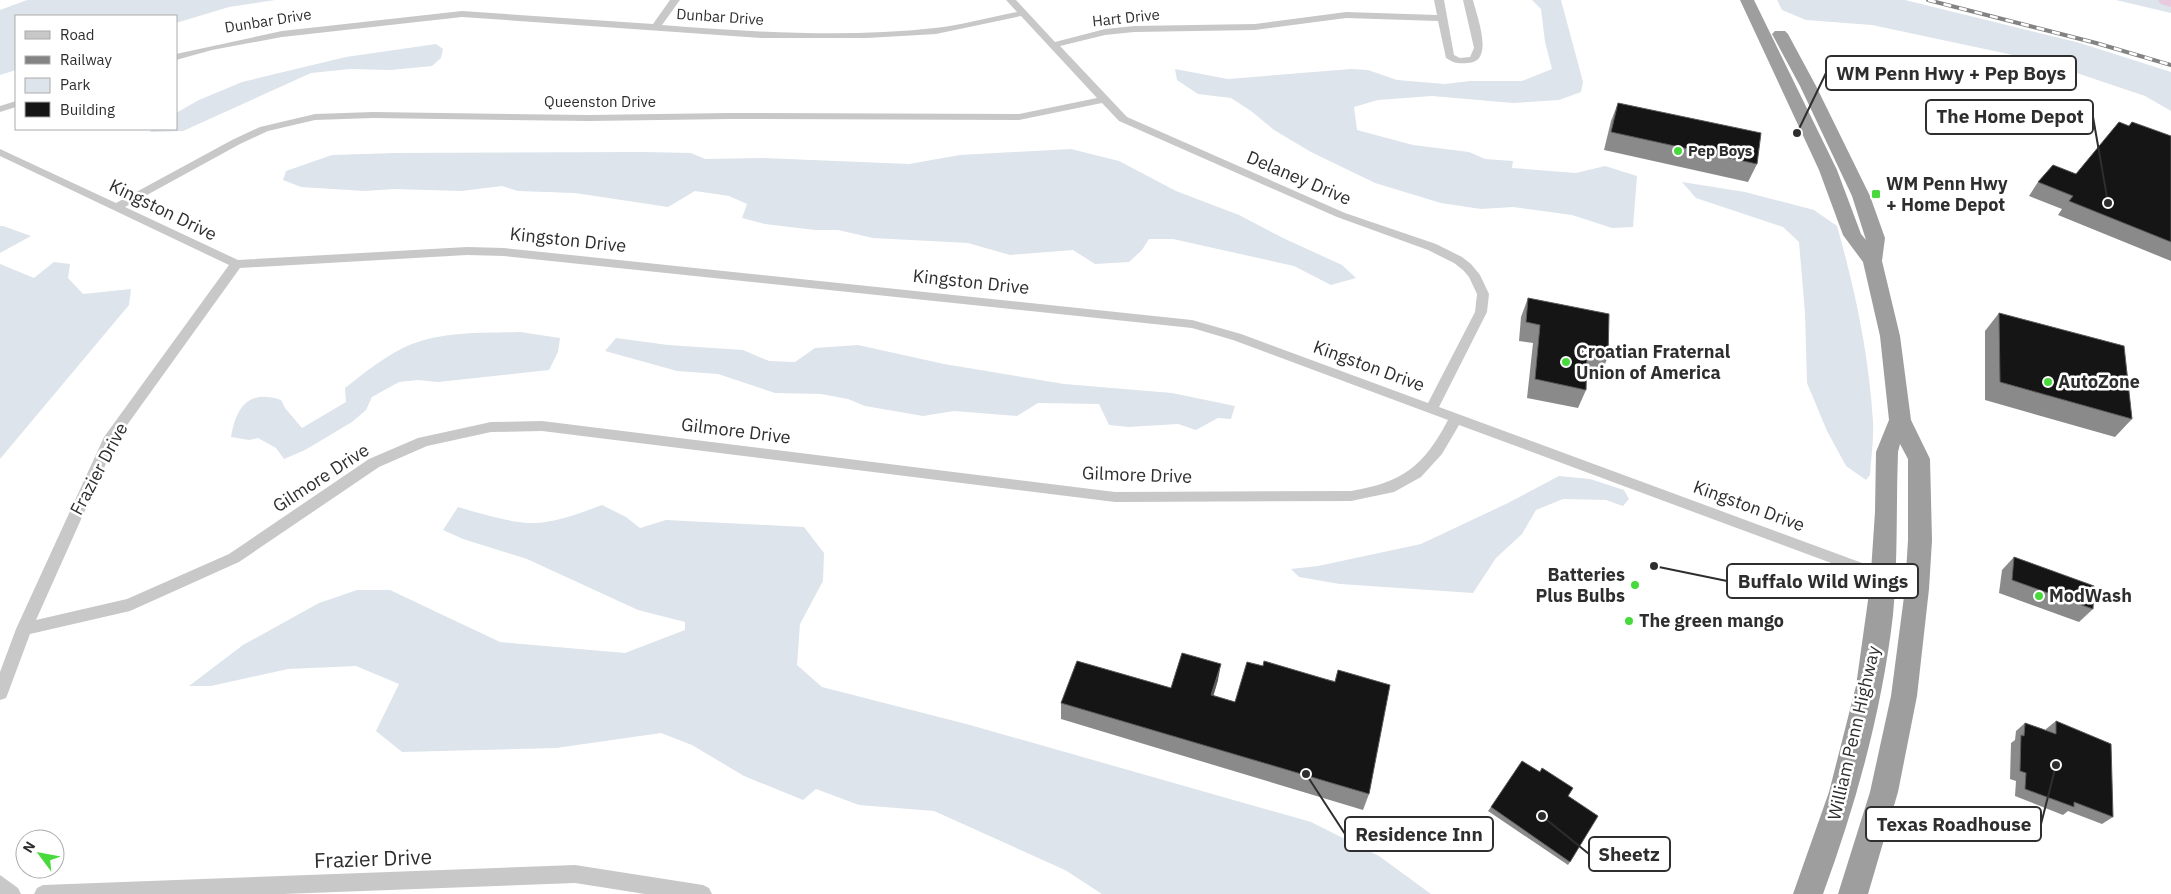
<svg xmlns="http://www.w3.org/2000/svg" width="2171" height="894" viewBox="0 0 2171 894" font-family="'IBM Plex Sans',sans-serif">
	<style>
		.green { fill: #dde4eb }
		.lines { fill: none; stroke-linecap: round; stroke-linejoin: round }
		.river { fill: #e9cadd; fill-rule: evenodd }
		.minor { fill: #c8c8c8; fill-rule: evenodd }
		.trunk { fill: #9e9e9e; fill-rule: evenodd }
		.rail-casing { stroke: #838383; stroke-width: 4 }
		.rail { stroke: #fff; stroke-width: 2.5; stroke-dasharray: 8; stroke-linecap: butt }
		.wall { fill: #8a8a8a }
		.shaded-wall { fill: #5b5b5b }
		.building { fill: #151515; stroke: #5b5b5b }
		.poi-dot { fill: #48da3c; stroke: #fff; stroke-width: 2 }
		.labels { text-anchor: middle; stroke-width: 5; stroke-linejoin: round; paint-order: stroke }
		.far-street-label { font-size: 15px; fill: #2e2e2e; stroke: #fff }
		.far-poi-label { font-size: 15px; font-weight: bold; fill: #2e2e2e; stroke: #fff; text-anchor: start }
		.street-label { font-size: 18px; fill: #2e2e2e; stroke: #fff }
		.poi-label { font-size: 18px; font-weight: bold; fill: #2e2e2e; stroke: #fff; text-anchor: start }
		.near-street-label { font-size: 21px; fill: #2e2e2e; stroke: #fff }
		.leader { fill: none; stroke: #2e2e2e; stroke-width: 2 }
		.callout-dot { fill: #2e2e2e; stroke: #fff; stroke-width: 2 }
		.callout { fill: #fff; stroke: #2e2e2e; stroke-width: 2 }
		.callout-label { font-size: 19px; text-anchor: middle; font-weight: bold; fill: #2e2e2e }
	</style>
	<rect width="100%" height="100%" fill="#fff"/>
	<g class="green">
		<path d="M27,0H275L229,7L176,23V16H16V70L0,75V10Z"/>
		<path d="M1532,0H1561L1583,82L1581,92L1559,100L1513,103L1432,96L1378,100L1354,107L1357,130L1413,145L1469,152L1485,159L1513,161L1512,168L1576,173L1605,166L1637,176L1633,227L1612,228L1572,215L1513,207L1481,209L1441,203L1375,183L1311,152L1274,130L1251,111L1231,98L1198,94L1177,80L1175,69L1228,79L1351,69L1368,70L1397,80L1445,84L1470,81H1522L1552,69L1545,42L1541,9Z"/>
		<path d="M1777,0H1905L2080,43L2171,72V111L2145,96L2041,61L1872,25L1806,20L1782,10Z"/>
		<path d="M2116,0H2158L2171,5V13Z"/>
		<path d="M436,44L443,49L441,58L432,66L391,70L350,69L311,73L183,131L150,132L152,129H176V113L199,100L242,82L346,57Z"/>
		<path d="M1071,149L1119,161L1176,191L1239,215L1283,238L1342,265L1356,278L1331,285L1294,266L1173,239H1149L1142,250L1129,262L1095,264L1073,250L1010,255L968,243L873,238L838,230H815L765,224L742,218L747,204L729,196L695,191L668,207L575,193L518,191L502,186L461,191L394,189L365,191L301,187L283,180L286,171L332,155L395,153L643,152L691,153L705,159L763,158L909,164L960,155Z"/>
		<path d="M1682,182L1745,192L1814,210L1837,226C1855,289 1869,355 1873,422C1874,439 1871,458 1870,475L1866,480L1846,466L1827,431L1807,383L1805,313L1799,242L1783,227L1696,198Z"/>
		<path d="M0,226H3L31,236L0,253Z"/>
		<path d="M54,262L70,264L68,278L83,294L131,289L129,305L0,459V264L34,278Z"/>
		<path d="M520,332L560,338L558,352L549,370L438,382L418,380L399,382L372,397L366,410L352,422L305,450L284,459L276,448L258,438L249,440L231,437C236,408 248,389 281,400L285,408L302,428L346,402L345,388C364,373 389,353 412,344C446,331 484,333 520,332Z"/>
		<path d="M616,338L668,345L743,350L769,361L795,362L815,348L858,345L944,364L1064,384L1172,393L1235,406L1231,419L1218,418L1196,430L1178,424L1129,427L1109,425L1099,404L1038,403L1017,416L954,411L923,416L865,406L848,399L821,394L775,393L718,374L677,371L605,351Z"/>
		<path d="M1559,476L1590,479L1624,490L1629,499L1623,506L1606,500L1563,499L1536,510L1522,534L1496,558L1473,593L1340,584L1299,577L1291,569L1318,566L1421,544L1508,503Z"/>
		<path d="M602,505L626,517L640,528L666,520L804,527L824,553L823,581L800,624L797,665L822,687L970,725L1311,822L1379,856L1431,894H1102L1065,870L934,811L859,805L816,789L803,800L744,776L692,745L661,733L556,748L402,752L376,731L399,684L356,666L288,669L211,686H189L243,645L319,603L357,590H390L500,642L625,653L685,630V622L638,610L527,559L463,539L443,530L458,507C479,513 514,524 535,523C558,522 580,513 602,505Z"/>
	</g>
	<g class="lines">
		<path class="river" d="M2158,0H2171V7L2161,4Z"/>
		<g class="minor">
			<path d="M670,0H680L662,25C753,32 845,38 935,28C962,25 990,17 1017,12L1006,0H1016L1055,42L1105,29L1134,26L1255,24L1346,12L1437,15L1434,0H1444L1454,55L1460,58L1470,57L1474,48L1463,0H1473C1477,17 1495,62 1468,63C1458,64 1454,63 1446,58L1438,21L1346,18L1255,30L1134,32L1105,35L1060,46L1127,117L1345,213L1436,244L1462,257L1471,264L1480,275L1489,294L1487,312L1439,407L1922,585L1925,589L1922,593L1917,595L1912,593L1459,425L1442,454L1421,477L1394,492L1351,501L1115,502L542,431L491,432L427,446L379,467L239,562L130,611L30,634L8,693L6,698L0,700V672L16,629L104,437L229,265L0,156V149L116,203L232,140L260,127L315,114L373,112L589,115L730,113L1019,114L1097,98L1021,16L936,34L867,38H761L462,17L282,37L212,50L176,60V54L282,31L462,11L653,24ZM1102,103L1119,121L1337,217L1428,250L1454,263L1463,270L1469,277L1477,294L1475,312L1428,403L1241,334L1192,320L504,248L467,247L238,260L125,207L240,144L268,131L315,120L373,118L589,121L730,119L1019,120ZM467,255L504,256L1192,328L1233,340L1448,420C1423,467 1403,482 1351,491L1115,492L542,421L491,422L418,438L369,459L229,554L127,599L36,620L117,439L240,268Z"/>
			<path d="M16,101V107L0,112V106Z"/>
			<path d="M575,865L703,885L709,888L712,894H645L575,883L283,894H34L37,888L43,885Z"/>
			<path d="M0,875L18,888L21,894H0Z"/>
		</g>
		<path class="trunk" d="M1740,0H1754L1837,170L1861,234L1866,240L1852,196L1800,86L1772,34L1775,31H1785L1788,34L1816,86L1870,196L1885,238L1882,261L1900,336L1911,420L1930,459L1932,540L1929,589L1917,696L1898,792L1868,894H1838L1870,792L1891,696L1905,589L1908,540V459L1900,444L1898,452C1896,506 1898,561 1893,615C1882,711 1856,804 1823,894H1793L1829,792L1856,686L1870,586L1875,512L1876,452L1889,420L1880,336L1863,262L1843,235L1819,170Z"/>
		<defs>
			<path id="rail" d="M1928,0L2096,43L2171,65"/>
		</defs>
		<use href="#rail" class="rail-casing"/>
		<use href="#rail" class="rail"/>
	</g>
	<g class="wall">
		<path d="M1618,103L1757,164L1748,182L1604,150L1611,121Z"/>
		<path d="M2129,126L2171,136V261L2058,215L2062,209L2029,196L2038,182L2076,174Z"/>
		<path d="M1528,298L1608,357L1600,375L1586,372V390L1578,408L1527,398L1533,343L1519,341L1521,317Z"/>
		<path d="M1999,313L2132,419L2115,437L1985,400V331Z"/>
		<path d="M2014,557L2093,609L2079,622L1999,593L2002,570Z"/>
		<path d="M1263,666L1335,681L1338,670L1369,794L1363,810L1061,719V703L1171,688L1218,680L1213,695L1235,702Z"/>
		<path d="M2056,721L2113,817L2102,824L2068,811L2063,815L2015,796L2016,781L2010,779L2011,743L2015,740L2016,731L2025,723L2046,730V729Z"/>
		<path d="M1568,796L1570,862L1568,865L1488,811L1491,807Z"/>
	</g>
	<path class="shaded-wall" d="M1221,664L1218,680L1209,711L1211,695Z"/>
	<g class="building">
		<path d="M1618,103L1761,133L1757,164L1611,132Z"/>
		<path d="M2119,122L2129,126L2132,122L2171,136V242L2069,201L2073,196L2038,182L2053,165L2076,174Z"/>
		<path d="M1528,298L1609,314L1608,357L1587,353L1586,390L1535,379L1540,325L1526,322Z"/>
		<path d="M1999,313L2124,346L2132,419L2000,382Z"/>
		<path d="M2014,557L2094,586L2093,609L2012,580Z"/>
		<path d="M1182,653L1221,664L1211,695L1235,702L1247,662L1263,666L1264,661L1335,682L1338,670L1390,685L1369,794L1061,703L1077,661L1171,688Z"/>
		<path d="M2056,721L2111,744L2113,817L2074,802V807L2025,789L2026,773L2020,771L2021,735L2024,736L2025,723L2056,734Z"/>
		<path d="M1522,761L1540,772L1542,768L1573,788L1568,796L1598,816L1570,862L1491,807Z"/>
	</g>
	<g class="poi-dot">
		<circle cx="1678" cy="151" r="5"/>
		<rect x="1871" y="189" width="10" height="10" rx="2.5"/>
		<circle cx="1566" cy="362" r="5"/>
		<circle cx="2048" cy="382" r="5"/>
		<circle cx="1635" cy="585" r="5"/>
		<circle cx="2039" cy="596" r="5"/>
		<circle cx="1629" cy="621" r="5"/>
	</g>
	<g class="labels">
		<g class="far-street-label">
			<text transform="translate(720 17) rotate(4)" y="5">Dunbar Drive</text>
			<text transform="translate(1126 18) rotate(-6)" y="5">Hart Drive</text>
			<text transform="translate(268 21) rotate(-9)" y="5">Dunbar Drive</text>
			<text x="600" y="107">Queenston Drive</text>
		</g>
		<g class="far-poi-label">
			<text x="1688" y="156">Pep Boys</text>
		</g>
		<g class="street-label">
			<text transform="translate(1299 178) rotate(23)" y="6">Delaney Drive</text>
			<text transform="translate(163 210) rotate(26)" y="6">Kingston Drive</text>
			<text transform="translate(568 240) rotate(6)" y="6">Kingston Drive</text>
			<text transform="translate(971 282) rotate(6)" y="6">Kingston Drive</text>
			<text transform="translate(1369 366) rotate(20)" y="6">Kingston Drive</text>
			<text transform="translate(736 431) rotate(7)" y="6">Gilmore Drive</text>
			<text transform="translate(99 469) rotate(-62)" y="6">Frazier Drive</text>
			<text transform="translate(1137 475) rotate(2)" y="6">Gilmore Drive</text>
			<text transform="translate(321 478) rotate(-33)" y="6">Gilmore Drive</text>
			<text transform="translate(1749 506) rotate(20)" y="6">Kingston Drive</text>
			<text transform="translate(1854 733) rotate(-77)" y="6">William Penn Highway</text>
		</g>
		<g class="poi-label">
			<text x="1886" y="190">WM Penn Hwy<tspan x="1886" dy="21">+ Home Depot</tspan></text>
			<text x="1576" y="358">Croatian Fraternal<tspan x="1576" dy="21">Union of America</tspan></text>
			<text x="2058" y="388">AutoZone</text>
			<text x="1625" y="581" text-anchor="end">Batteries<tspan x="1625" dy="21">Plus Bulbs</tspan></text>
			<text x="2049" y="602">ModWash</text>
			<text x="1639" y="627">The green mango</text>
		</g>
		<g class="near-street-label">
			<text transform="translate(373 859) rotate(-2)" y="7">Frazier Drive</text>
		</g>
	</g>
	<path class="leader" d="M1797 133L1826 73M2108 203L2093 117M1654 566L1727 581M2056 765L2041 824M1306 774L1345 834M1542 816L1589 854"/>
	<g class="callout-dot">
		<circle cx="1797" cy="133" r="5"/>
		<circle cx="2108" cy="203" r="5"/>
		<circle cx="1654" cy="566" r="5"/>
		<circle cx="2056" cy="765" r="5"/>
		<circle cx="1306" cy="774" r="5"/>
		<circle cx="1542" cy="816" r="5"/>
	</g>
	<g class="callout">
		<rect x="1826" y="56" width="250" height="34" rx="5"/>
		<rect x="1926" y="100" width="167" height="34" rx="5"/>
		<rect x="1727" y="564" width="191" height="34" rx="5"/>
		<rect x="1866" y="807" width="175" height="34" rx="5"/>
		<rect x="1345" y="817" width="148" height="34" rx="5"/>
		<rect x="1589" y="837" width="81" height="34" rx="5"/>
	</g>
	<g class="callout-label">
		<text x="1951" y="80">WM Penn Hwy + Pep Boys</text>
		<text x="2010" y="123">The Home Depot</text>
		<text x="1823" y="588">Buffalo Wild Wings</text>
		<text x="1954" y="831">Texas Roadhouse</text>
		<text x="1419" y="841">Residence Inn</text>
		<text x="1629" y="861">Sheetz</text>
	</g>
	<rect x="15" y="15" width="162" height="115" fill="#ffffff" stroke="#ababab"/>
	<rect x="25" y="31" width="25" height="8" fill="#c8c8c8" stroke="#ababab"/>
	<text x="60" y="40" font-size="15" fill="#2e2e2e">Road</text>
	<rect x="25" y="56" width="25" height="8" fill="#838383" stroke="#ababab"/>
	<text x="60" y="65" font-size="15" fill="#2e2e2e">Railway</text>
	<rect x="25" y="78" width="25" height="15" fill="#dde4eb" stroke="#ababab"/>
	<text x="60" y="90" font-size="15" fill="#2e2e2e">Park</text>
	<rect x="25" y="102" width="25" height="15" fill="#151515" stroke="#ababab"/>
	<text x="60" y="115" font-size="15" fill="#2e2e2e">Building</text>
	<g transform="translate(40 854) rotate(302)"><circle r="24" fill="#ffffff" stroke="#ababab"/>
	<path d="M0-4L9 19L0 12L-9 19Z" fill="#48da3c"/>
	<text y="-8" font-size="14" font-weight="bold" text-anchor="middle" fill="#2e2e2e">N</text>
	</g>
</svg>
